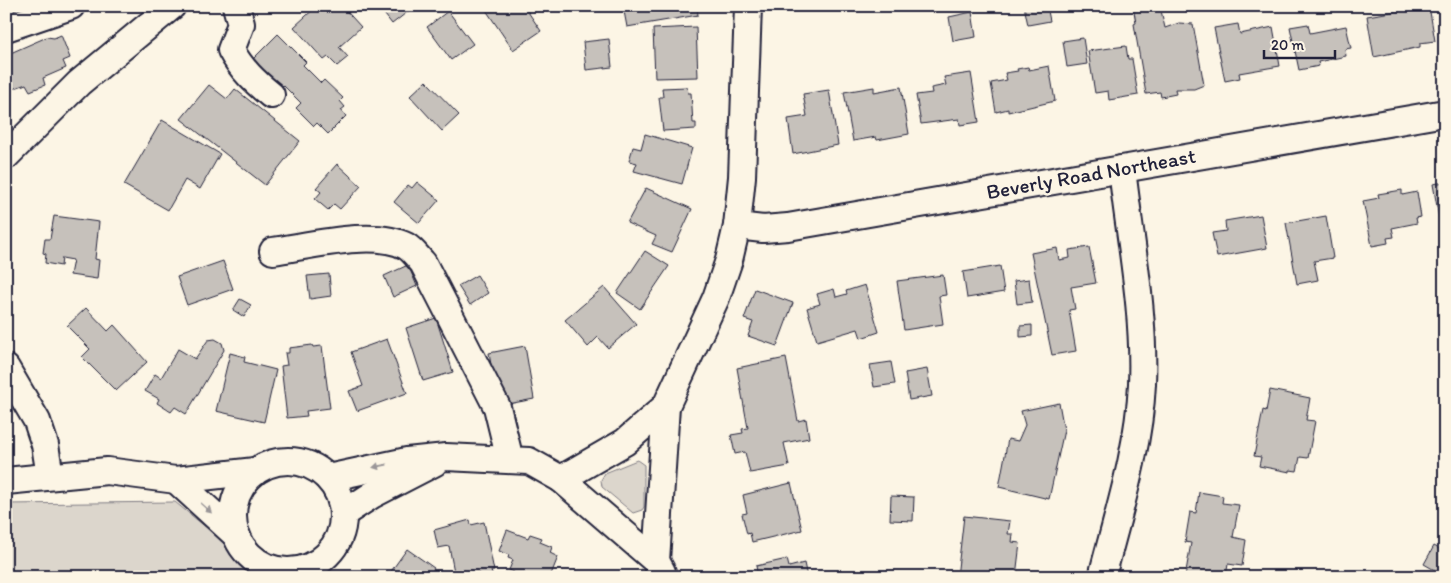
<svg xmlns="http://www.w3.org/2000/svg" width="1451" height="583" viewBox="0 0 1451 583" font-family="Itim,sans-serif">
	<style>
		.green { fill: #dcd6cc; stroke: #7f7c84 }
		.building { fill: #c6c1bb; stroke: #22223b }
		.lines { fill: none; stroke-linecap: round; stroke-linejoin: round }
		.minor-casing { stroke: #22223b; stroke-width: 30 }
		.minor { stroke: #fcf5e5; stroke-width: 26 }
		.oneway { fill: #9a9698 }
		.labels { text-anchor: middle; stroke-width: 5; stroke-linejoin: round; paint-order: stroke }
		.street-label { font-size: 21px; fill: #22223b; stroke: #fcf5e5 }
	</style>
	<rect width="100%" height="100%" fill="#fcf5e5"/>
	<filter id="ink" filterUnits="userSpaceOnUse"><feTurbulence type="fractalNoise" baseFrequency=".02" numOctaves="2"/><feDisplacementMap in="SourceGraphic" scale="10" xChannelSelector="R" yChannelSelector="G"/><feConvolveMatrix kernelMatrix="1 2 1 2 8 2 1 2 1" color-interpolation-filters="sRGB"/></filter>
	<g filter="url(#ink)">
		<g class="green">
			<path d="M637,460L644,465V507L642,510L633,513L602,487L601,480L605,473Z"/>
			<path d="M175,502L267,577H6V504Z"/>
		</g>
		<g class="building">
			<path d="M317,6H342L361,27L339,47L348,57L337,66L328,57L324,60L294,27Z"/>
			<path d="M378,6H415L392,24Z"/>
			<path d="M492,6H524L541,31L513,50L486,10Z"/>
			<path d="M623,6H697L698,15L627,27Z"/>
			<path d="M1024,6H1047L1050,21L1028,25Z"/>
			<path d="M1133,6H1160L1165,28L1179,23L1193,24L1204,85L1194,89H1175L1176,94L1161,97L1160,92L1146,94L1134,24L1136,23Z"/>
			<path d="M1429,6L1435,41L1420,43V47L1374,57L1367,16Z"/>
			<path d="M448,11L473,44L451,60L427,27Z"/>
			<path d="M972,12L976,37L953,41L949,17Z"/>
			<path d="M1238,24L1240,34L1273,27L1280,66L1239,73L1240,78L1225,81L1214,28Z"/>
			<path d="M1308,24L1310,33L1346,26L1351,48L1345,49L1346,56L1318,62L1319,66L1299,70L1290,27Z"/>
			<path d="M696,27L698,77L655,78L653,29Z"/>
			<path d="M278,34L306,62L303,65L321,83L324,80L343,98L340,101L345,107L341,110L346,116L328,134L317,123L314,126L296,108L301,103L283,85L277,91L247,65Z"/>
			<path d="M61,35L70,58L63,61L66,68L43,78L45,85L30,91L26,84L7,91L6,55L47,37L54,38Z"/>
			<path d="M1083,38L1087,64L1067,67L1063,41Z"/>
			<path d="M609,39L612,67L586,70L583,42Z"/>
			<path d="M1126,46L1128,59H1132L1138,95L1109,100L1108,91L1095,93L1088,51Z"/>
			<path d="M1049,66L1055,101L1008,112V109L996,112L991,83L1007,80L1005,73L1018,71L1017,69L1028,67L1029,70Z"/>
			<path d="M971,73L979,122L960,125L959,119L921,124L916,95L932,93L931,88L946,85L944,77Z"/>
			<path d="M426,81L459,115L442,131L410,96Z"/>
			<path d="M209,85L227,99L235,89L300,141L265,185L181,119Z"/>
			<path d="M687,87L688,93H691L693,123H696V129L663,131L659,97H663L662,88Z"/>
			<path d="M874,87V92L901,87L909,134L877,140L876,137L853,141L844,92Z"/>
			<path d="M829,90L838,145L793,154L788,119L807,116L803,94Z"/>
			<path d="M162,120L220,154L200,189L185,180L168,210L124,185Z"/>
			<path d="M645,134L692,148L682,184L634,171L637,163L629,161L633,147L641,149Z"/>
			<path d="M337,164L361,186L340,209L334,204L328,210L315,199L321,192L316,188Z"/>
			<path d="M417,182L439,200L419,223L394,202L408,185L412,188Z"/>
			<path d="M1445,182V217L1439,218L1433,184Z"/>
			<path d="M646,188L692,209L672,252L652,244L656,236L627,223Z"/>
			<path d="M1402,190V195L1417,192L1421,217L1416,218L1417,223L1392,228L1394,237L1387,238L1388,243L1372,246L1363,201L1379,198L1378,194Z"/>
			<path d="M1261,215L1267,248L1217,257L1212,233L1226,231L1225,221Z"/>
			<path d="M54,216L99,222L95,259L99,260L97,279L70,275L73,260L62,258L61,266L45,263L46,254L43,253L45,239H50Z"/>
			<path d="M1326,216L1333,258L1314,261L1318,280L1297,284L1286,223Z"/>
			<path d="M1089,247L1096,283L1071,287L1075,309L1069,310L1076,351L1052,355L1031,253L1057,248L1059,260L1070,258L1069,250Z"/>
			<path d="M645,251L669,266L640,309L617,293Z"/>
			<path d="M223,261L233,289L187,305L177,277Z"/>
			<path d="M408,265L417,286L393,297L384,276Z"/>
			<path d="M1000,266L1004,292L967,298L963,272Z"/>
			<path d="M329,274L331,296L310,299L307,276Z"/>
			<path d="M477,275L488,293L470,305L458,286Z"/>
			<path d="M943,275L946,295L939,296L943,324L904,330L897,281Z"/>
			<path d="M1029,279L1032,302L1017,304L1014,281Z"/>
			<path d="M865,285L879,332L861,338L858,329L817,341L807,308L820,304L817,294L834,289L836,297L847,294L846,291Z"/>
			<path d="M604,287L636,324L608,348L598,337L588,347L565,320Z"/>
			<path d="M755,289L793,303L777,346L748,336L753,322L744,319Z"/>
			<path d="M240,299L251,305L244,317L233,310Z"/>
			<path d="M86,308L108,331L114,325L147,362L116,391L82,357L90,349L67,326Z"/>
			<path d="M436,318L453,372L423,381L406,328Z"/>
			<path d="M1032,325V336L1020,337V326Z"/>
			<path d="M215,339L222,343L224,350L186,414L175,407L171,412L157,403L159,399L145,391L155,374L161,378L178,349L195,359L208,340Z"/>
			<path d="M387,339L407,393L357,411L349,391L363,386L351,352Z"/>
			<path d="M312,345L313,347L322,346L330,408L306,411L307,416L287,418L281,366L287,365L285,353H289V348Z"/>
			<path d="M525,346L534,399L498,406L489,353Z"/>
			<path d="M230,353L245,357L244,362L276,370L264,422L216,411Z"/>
			<path d="M786,358L798,421L806,419L809,438L784,443L789,466L750,473L745,452L735,454L731,435L743,433L742,429L748,428L737,368Z"/>
			<path d="M891,362L895,384L874,387L870,365Z"/>
			<path d="M927,369L932,396L909,400L905,373Z"/>
			<path d="M1270,390L1310,398L1306,420L1315,421L1308,458L1300,457L1297,471L1290,470V472L1259,466L1261,457L1254,456L1263,410L1266,411Z"/>
			<path d="M1059,403L1064,430L1049,499L999,487L1008,439L1018,441L1025,425L1021,411Z"/>
			<path d="M791,483L802,530L752,542L750,533L747,534L742,514L747,513L743,495Z"/>
			<path d="M1199,492L1223,496L1222,503L1239,505L1233,537L1246,540L1242,566L1228,564L1226,577H1185L1191,543L1185,542L1190,512L1196,513Z"/>
			<path d="M891,496L914,497L913,521L890,520Z"/>
			<path d="M964,516L1010,521L1008,534H1013L1012,542L1020,543L1016,576L957,577Z"/>
			<path d="M470,520L471,525L484,522L494,571H491L493,577H480L479,573L455,577L449,546L438,548L434,530Z"/>
			<path d="M507,530L528,538L530,534L542,538L540,542L552,547L550,553L558,557L550,577H512L514,572L509,570L513,560L508,558L509,555L499,551Z"/>
			<path d="M1434,546L1445,552V576L1424,564Z"/>
			<path d="M407,549L434,568L428,577H387Z"/>
			<path d="M787,559L789,567L804,563L807,577H758L756,566Z"/>
		</g>
		<g class="lines">
			<defs>
				<g id="minor">
					<path d="M236,6L241,24L231,50C241,69 255,82 271,95"/>
					<path d="M6,28L71,6"/>
					<path d="M6,156L79,83L172,6"/>
					<path d="M737,226L763,229L788,227L1445,113"/>
					<path d="M273,251C309,246 374,229 406,246C413,250 418,258 423,263L497,407L510,460"/>
					<path d="M6,368L37,421L45,445L50,476"/>
					<circle cx="288" cy="516" r="55"/>
					<path d="M328,478L407,461L446,457L529,461L561,479L656,561L662,572"/>
					<path d="M561,479L625,442L666,406"/>
					<path d="M176,480L237,536"/>
					<path d="M6,481L107,471L176,480L255,471"/>
					<path d="M343,514L372,495L434,463"/>
					<path d="M656,561L666,406L716,298L729,260L737,226L742,177L748,6"/>
					<path d="M1102,577C1118,514 1139,449 1142,384C1145,312 1130,240 1122,169"/>
				</g>
			</defs>
			<use href="#minor" class="minor-casing"/>
			<use href="#minor" class="minor"/>
		</g>
		<defs><path id="oneway-solid" d="M-6-.8H1V-3.2L6.5 0L1 3.2V.8H-6Z" transform="scale(1.25)"/></defs>
		<g class="oneway">
			<use href="#oneway-solid" transform="translate(380 466) rotate(168)"/>
			<use href="#oneway-solid" transform="translate(206 508) rotate(42)"/>
		</g>
	</g>
	<g class="labels">
		<g class="street-label">
			<text transform="translate(1091 174) rotate(-10)" y="7">Beverly Road Northeast</text>
		</g>
	</g>
	<rect width="1451" height="583" fill="none" stroke="#fcf5e5" stroke-width="25"/>
	<rect x="12" y="12" width="1426" height="558" fill="none" stroke="#22223b" stroke-width="2" filter="url(#ink)"/>
	<path d="M1264 50v8h71v-8" fill="none" stroke="#22223b" stroke-width="2.5"/>
	<text x="1271" y="50" font-size="15" fill="#22223b" stroke="#fcf5e5" stroke-width="4" paint-order="stroke">20 m</text>
</svg>
